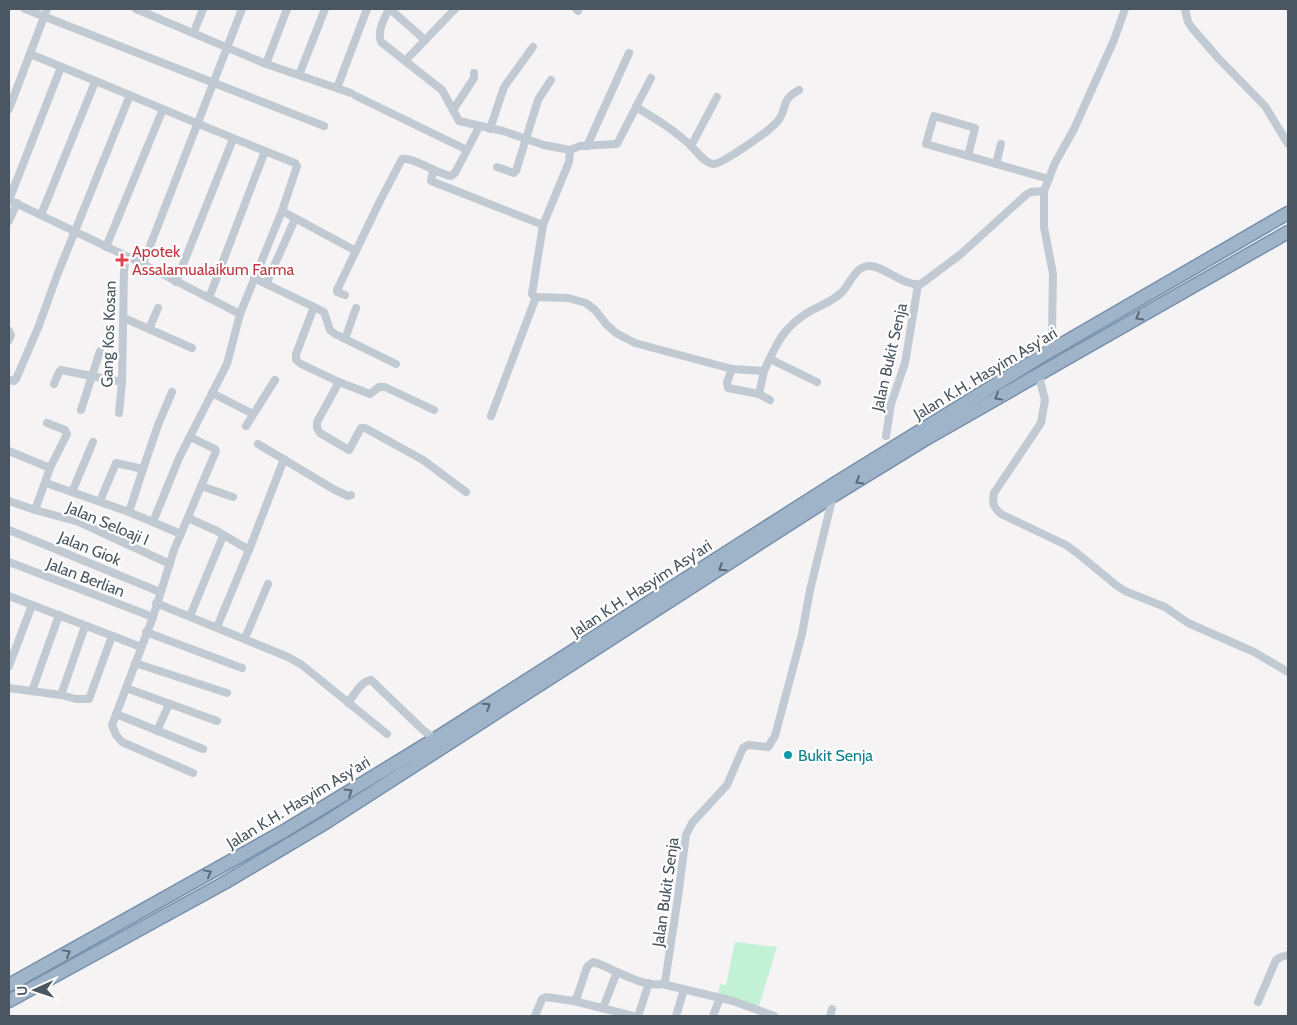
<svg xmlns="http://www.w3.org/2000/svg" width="1297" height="1025" viewBox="0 0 1297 1025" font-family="Cabin,sans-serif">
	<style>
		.green { fill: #c3f1d5 }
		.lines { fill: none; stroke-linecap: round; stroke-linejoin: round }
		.trunk-casing { stroke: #7690ad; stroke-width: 15 }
		.minor { stroke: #c1cad2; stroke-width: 8 }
		.trunk { stroke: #9fb4c9; stroke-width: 12 }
		.oneway { stroke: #5b6976 }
		.health-dot { fill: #e0444e; stroke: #fff; stroke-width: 2 }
		.culture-dot { fill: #0f9aa8; stroke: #fff; stroke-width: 2 }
		.labels { text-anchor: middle; stroke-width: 4.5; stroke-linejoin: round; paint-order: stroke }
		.health-label { font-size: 16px; fill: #be3a42; stroke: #fff; text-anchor: start }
		.street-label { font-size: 16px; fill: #4a5661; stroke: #fff }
		.culture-label { font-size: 16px; fill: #0d838f; stroke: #fff; text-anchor: start }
	</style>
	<rect width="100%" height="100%" fill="#f5f3f3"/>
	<path class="green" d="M735,942L777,947L759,1006L718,994L720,984L726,985Z"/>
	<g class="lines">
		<defs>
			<g id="trunk">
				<path d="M9,985L286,830L435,739L834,484L1045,354L1288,213"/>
				<path d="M9,1001L224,883L325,823L833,496L924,440L1288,232"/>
			</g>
		</defs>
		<use href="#trunk" class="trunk-casing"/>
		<g class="minor">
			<path d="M25,9L324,126"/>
			<path d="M136,9L266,64L351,93"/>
			<path d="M389,9C384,19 377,31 381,42L442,90L459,121L503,131L544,145L570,150L569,162L543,225L532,294L536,297L568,298L586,303L595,310L607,325L616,333L635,343L732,369L764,371C777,342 784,326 812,310C822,305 835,300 842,292C850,284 855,267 868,266C882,264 903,287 921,284L961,254L1027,194L1031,192L1044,191"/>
			<path d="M390,9L425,40"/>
			<path d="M576,9L578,11"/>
			<path d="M1185,9L1188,22L1192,28L1219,59L1265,106L1288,144"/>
			<path d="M194,32L203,9"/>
			<path d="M30,54C119,90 206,128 295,163L297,166L282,211L240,314L227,364L179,458L153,522"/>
			<path d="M405,61L455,9"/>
			<path d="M266,64L287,9"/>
			<path d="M299,75L325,9"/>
			<path d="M337,88L367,9"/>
			<path d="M356,96L467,150L479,127"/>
			<path d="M636,107C656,119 676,131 692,147C698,153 705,163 713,164C721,165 769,131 776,123C789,111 778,101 799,90"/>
			<path d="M9,109L47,9"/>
			<path d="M453,110L474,78V73"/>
			<path d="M490,129L504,87L533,47"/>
			<path d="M587,146L629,53"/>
			<path d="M691,146L717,97"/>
			<path d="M570,150L580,146L617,144L651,78"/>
			<path d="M968,156L975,128L934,116L926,144L1049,179"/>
			<path d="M996,164L1001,144"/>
			<path d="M497,167L514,173L516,171L538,100L551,80"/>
			<path d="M433,170L431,181L543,225"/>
			<path d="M9,200L143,264L240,314"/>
			<path d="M9,200L61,67"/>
			<path d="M282,211L356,251"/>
			<path d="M41,215L95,82"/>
			<path d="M9,221L17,203"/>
			<path d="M106,247L163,109"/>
			<path d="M143,264L242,9"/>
			<path d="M254,278L314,307L296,354V360L301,364L339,382L317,422V428L320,433L349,450L361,428H365L423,460L466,492"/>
			<path d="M176,282L233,139"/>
			<path d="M266,284L295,219"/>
			<path d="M345,295L337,292V290L380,201L402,159C411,156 438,174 451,176L455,173L467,150"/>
			<path d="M209,298L265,151"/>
			<path d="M314,307L324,312L330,330L335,334L396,364"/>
			<path d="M124,318L192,348"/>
			<path d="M149,329L158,308"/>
			<path d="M9,331L11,335L9,340"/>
			<path d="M345,339L356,308"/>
			<path d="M1046,353L1050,343L1052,331L1053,274L1044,227V191L1055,163L1074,129L1114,40L1125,9"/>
			<path d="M770,359L817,382"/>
			<path d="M732,369L727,382L728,388L759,394L770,400"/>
			<path d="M1041,374L1040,380L1045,400L1041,423L994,493C992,503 993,507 1001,514L1066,545L1077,553L1116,585L1125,591L1165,607L1188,623L1254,652L1288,672"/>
			<path d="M9,380L14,381L16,379L38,328L58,273L130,95"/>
			<path d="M339,382L370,394L379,387H385L434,410"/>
			<path d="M54,384L59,372L61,370L122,382"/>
			<path d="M212,393L253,414"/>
			<path d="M759,394L764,371"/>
			<path d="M81,410L100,351"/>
			<path d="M119,413L122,382L124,271L126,257"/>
			<path d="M491,416L536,297"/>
			<path d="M246,426L275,380"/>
			<path d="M886,436L891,404L905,363L918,285"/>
			<path d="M190,437L215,449L216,451L174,550L153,617L112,725L116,735L122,742L193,773"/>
			<path d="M258,444L335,490L348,496L351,495"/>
			<path d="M9,451L50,468"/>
			<path d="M46,483L129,512L181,534"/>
			<path d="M201,486L233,497"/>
			<path d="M72,492L93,442"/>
			<path d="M9,501L35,510L79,522L170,564"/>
			<path d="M100,501L116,463L143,469L158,425L172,392"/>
			<path d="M35,510L50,468L67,434L65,430L47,423"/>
			<path d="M129,512L143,469"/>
			<path d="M188,518L217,531L249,550L217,627"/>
			<path d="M9,530L160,592"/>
			<path d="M249,550L284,459"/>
			<path d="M9,562L153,617"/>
			<path d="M9,596L141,647"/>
			<path d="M156,603L288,657L302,665L387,734"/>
			<path d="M190,616L223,536"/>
			<path d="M146,632L242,668"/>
			<path d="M245,638L268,584"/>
			<path d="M135,663L227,693"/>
			<path d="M9,666L32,605"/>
			<path d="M9,688L61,695L76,699H89L112,636"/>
			<path d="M126,688L217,721"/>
			<path d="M32,691L59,615"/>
			<path d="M61,695L85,626"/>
			<path d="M348,703C354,695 361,681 371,680L423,730L435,739"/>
			<path d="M116,714L203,749"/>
			<path d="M157,731L169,704"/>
			<path d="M662,984L733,1001L774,1016"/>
			<path d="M574,1001L577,997L587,967L593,962C610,966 650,993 665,982L678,897L686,835L692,823L727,785L743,748L748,745L768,747L775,736L802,634L810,590L833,496"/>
			<path d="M1258,1002L1276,960L1281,957L1288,955"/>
			<path d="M603,1008L617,972"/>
			<path d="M535,1016L542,999L546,997L574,1001L633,1016"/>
			<path d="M638,1016L649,983"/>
			<path d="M676,1016L684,989"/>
			<path d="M713,1016L720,998"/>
			<path d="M830,1016L832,1009"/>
		</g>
		<use href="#trunk" class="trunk"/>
	</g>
	<defs><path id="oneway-chevron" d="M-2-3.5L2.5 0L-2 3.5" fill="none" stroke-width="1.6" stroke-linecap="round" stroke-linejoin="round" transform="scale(1.25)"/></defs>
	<g class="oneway">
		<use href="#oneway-chevron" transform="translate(1139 317) rotate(150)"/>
		<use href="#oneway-chevron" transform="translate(998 397) rotate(151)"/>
		<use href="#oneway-chevron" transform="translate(859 481) rotate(150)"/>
		<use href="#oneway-chevron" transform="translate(722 568) rotate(147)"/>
		<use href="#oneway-chevron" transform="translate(487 706) rotate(-33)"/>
		<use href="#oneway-chevron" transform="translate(349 792) rotate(-31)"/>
		<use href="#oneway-chevron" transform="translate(208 873) rotate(-29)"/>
		<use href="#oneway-chevron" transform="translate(67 953) rotate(-29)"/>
	</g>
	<path class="health-dot" d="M119.5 252.5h5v5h5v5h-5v5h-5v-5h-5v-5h5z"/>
	<circle class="culture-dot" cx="788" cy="755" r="5"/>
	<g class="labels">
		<g class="health-label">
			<text x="132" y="257">Apotek<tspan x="132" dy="18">Assalamualaikum Farma</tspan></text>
		</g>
		<g class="street-label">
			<text transform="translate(108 334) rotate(-88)" y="6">Gang Kos Kosan</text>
			<text transform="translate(889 357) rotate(-77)" y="6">Jalan Bukit Senja</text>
			<text transform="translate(985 373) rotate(-31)" y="6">Jalan K.H. Hasyim Asy'ari</text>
			<text transform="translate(108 523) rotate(23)" y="6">Jalan Seloaji I</text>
			<text transform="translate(90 548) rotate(22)" y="6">Jalan Giok</text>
			<text transform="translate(86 577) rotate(21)" y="6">Jalan Berlian</text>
			<text transform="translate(641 588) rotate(-33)" y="6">Jalan K.H. Hasyim Asy'ari</text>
			<text transform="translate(298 802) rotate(-31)" y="6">Jalan K.H. Hasyim Asy'ari</text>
			<text transform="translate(665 892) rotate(-82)" y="6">Jalan Bukit Senja</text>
		</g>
		<g class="culture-label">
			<text x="798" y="761">Bukit Senja</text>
		</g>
	</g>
	<rect width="1297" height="1025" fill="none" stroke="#4a5661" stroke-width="20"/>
	<g transform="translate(35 990) rotate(267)" stroke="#ffffff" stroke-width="4" paint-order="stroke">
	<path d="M0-4L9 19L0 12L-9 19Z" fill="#4a5661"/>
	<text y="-8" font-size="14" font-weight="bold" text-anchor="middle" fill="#4a5661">U</text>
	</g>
</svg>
